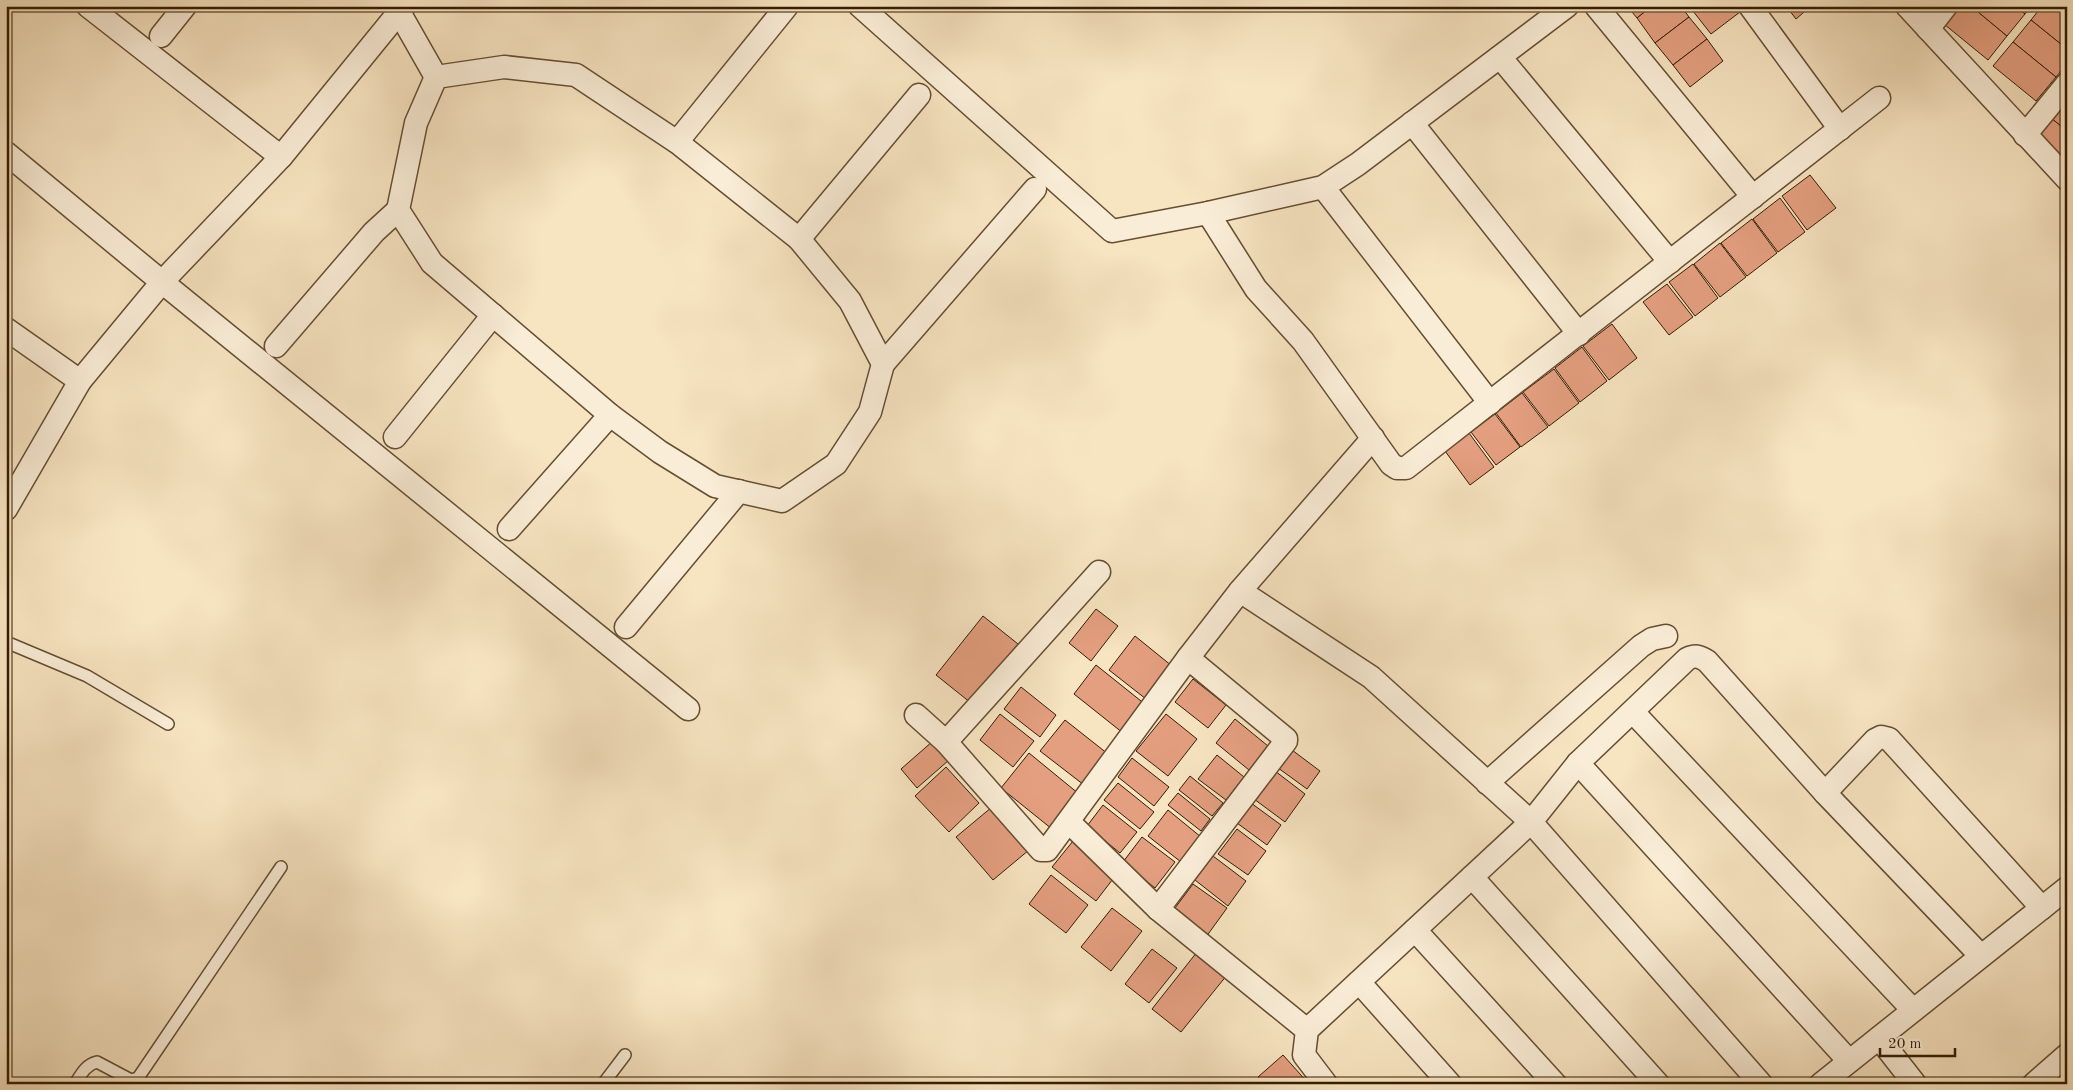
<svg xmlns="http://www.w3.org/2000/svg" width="2073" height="1090" viewBox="0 0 2073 1090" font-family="'Old Standard TT',serif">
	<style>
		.building { fill: #e49f80; stroke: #351c02 }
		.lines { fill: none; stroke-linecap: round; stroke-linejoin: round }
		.lane-casing { stroke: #664e32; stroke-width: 14 }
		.street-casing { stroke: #664e32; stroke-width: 25 }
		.lane { stroke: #faedd7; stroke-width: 11 }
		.street { stroke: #faedd7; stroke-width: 22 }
	</style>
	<rect width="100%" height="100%" fill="#f7e4c1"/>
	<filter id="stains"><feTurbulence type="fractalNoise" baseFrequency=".004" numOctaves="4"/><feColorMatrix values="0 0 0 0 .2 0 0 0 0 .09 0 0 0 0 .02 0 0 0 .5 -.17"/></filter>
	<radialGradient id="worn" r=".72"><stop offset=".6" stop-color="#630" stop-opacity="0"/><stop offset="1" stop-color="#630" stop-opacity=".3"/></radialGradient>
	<g class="building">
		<path d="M1627,6H1652L1637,18Z"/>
		<path d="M1652,6H1681L1689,17L1655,43L1637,18Z"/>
		<path d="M1689,6H1736L1740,12L1711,34Z"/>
		<path d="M1786,6H1811L1796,19Z"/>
		<path d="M1959,6H1971L2007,36L1988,60L1944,24Z"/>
		<path d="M1971,6H2016L2025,14L2007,36Z"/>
		<path d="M2016,6H2031L2025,14Z"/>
		<path d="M2042,6H2063L2067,9V49L2031,20Z"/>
		<path d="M1689,17L1707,39L1673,65L1655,43Z"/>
		<path d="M2031,20L2067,49V64L2056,77L2013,42Z"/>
		<path d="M1707,39L1723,61L1690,87L1673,65Z"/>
		<path d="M2013,42L2056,77L2036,101L1993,66Z"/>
		<path d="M2067,98V131L2051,118Z"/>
		<path d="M2051,118L2067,131V166L2033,139Z"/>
		<path d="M1810,175L1836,208L1807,230L1782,196Z"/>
		<path d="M1780,198L1805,232L1778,252L1753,219Z"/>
		<path d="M1752,219L1777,253L1747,276L1721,243Z"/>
		<path d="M1720,243L1746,277L1720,297L1694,264Z"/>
		<path d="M1693,264L1718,298L1695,316L1669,282Z"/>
		<path d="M1667,284L1693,317L1669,335L1643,302Z"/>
		<path d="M1612,324L1637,358L1609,380L1583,346Z"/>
		<path d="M1582,347L1607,381L1580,402L1555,368Z"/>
		<path d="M1554,369L1579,403L1549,426L1523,392Z"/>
		<path d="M1522,393L1548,427L1521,447L1496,413Z"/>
		<path d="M1495,414L1520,447L1496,465L1471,432Z"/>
		<path d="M1469,433L1494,467L1470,485L1445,451Z"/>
		<path d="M1096,609L1118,626L1091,661L1069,643Z"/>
		<path d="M983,616L1018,644L971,703L936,675Z"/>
		<path d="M1135,636L1172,666L1146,699L1109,670Z"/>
		<path d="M1096,665L1146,705L1123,733L1074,694Z"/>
		<path d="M1193,679L1226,705L1208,728L1175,702Z"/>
		<path d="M1021,687L1056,715L1040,737L1004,709Z"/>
		<path d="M1000,714L1034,741L1013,767L980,740Z"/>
		<path d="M1166,714L1197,739L1168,776L1136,751Z"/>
		<path d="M1235,719L1268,746L1249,770L1216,743Z"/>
		<path d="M1065,720L1108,754L1084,785L1040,751Z"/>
		<path d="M933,741L949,760L917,788L901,769Z"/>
		<path d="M1288,747L1320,771L1307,789L1274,765Z"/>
		<path d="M1029,753L1079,794L1052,829L1001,788Z"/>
		<path d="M1217,755L1244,777L1226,800L1198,779Z"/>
		<path d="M1132,758L1169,787L1154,806L1118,777Z"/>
		<path d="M946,767L979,803L949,832L915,796Z"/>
		<path d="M1275,771L1305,794L1285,822L1254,799Z"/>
		<path d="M1190,776L1223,803L1212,816L1179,790Z"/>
		<path d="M1118,783L1154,812L1140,829L1104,800Z"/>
		<path d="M1178,793L1210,819L1201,831L1168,805Z"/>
		<path d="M1251,803L1281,825L1267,845L1237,823Z"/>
		<path d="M1103,805L1137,832L1120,853L1087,826Z"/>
		<path d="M992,807L1029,850L993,880L956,837Z"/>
		<path d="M1168,810L1201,837L1181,862L1148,836Z"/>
		<path d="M1237,829L1266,851L1248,875L1218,854Z"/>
		<path d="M1142,837L1175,862L1155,888L1123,862Z"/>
		<path d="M1073,841L1116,875L1096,901L1052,867Z"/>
		<path d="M1213,856L1246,881L1228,906L1195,880Z"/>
		<path d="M1051,875L1088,905L1066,933L1029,904Z"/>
		<path d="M1193,884L1227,908L1206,937L1172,912Z"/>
		<path d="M1112,908L1142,931L1111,971L1081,947Z"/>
		<path d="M1152,949L1177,968L1149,1003L1125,984Z"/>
		<path d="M1197,952L1227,975L1181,1032L1152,1009Z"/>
		<path d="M1283,1055L1309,1084H1264L1258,1077Z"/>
	</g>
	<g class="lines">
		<defs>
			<g id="lane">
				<path d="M6,642L87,676L168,724"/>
				<path d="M75,1084C81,1075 85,1065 97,1062L131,1080L138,1078L281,867"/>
				<path d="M603,1084L625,1055"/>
			</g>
			<g id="street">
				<path d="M88,6L281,157"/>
				<path d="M860,6L1112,231L1208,213L1323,187L1358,164L1567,6"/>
				<path d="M1596,6L1753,197"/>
				<path d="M1750,6L1840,129"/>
				<path d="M1907,6L2067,179"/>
				<path d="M399,12L436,77"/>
				<path d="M1928,29L1946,6"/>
				<path d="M161,36L185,6"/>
				<path d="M1500,57L1670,262"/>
				<path d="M504,67L576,75L677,142L799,239L850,301L883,364L870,412L836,464L782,501L715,486L660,452L610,415L432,263L398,210L416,123L436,77Z"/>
				<path d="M1412,123L1579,334"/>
				<path d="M2025,135L2067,84"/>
				<path d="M677,142L787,6"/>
				<path d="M6,153L162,282L688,709"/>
				<path d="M1323,187L1490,403"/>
				<path d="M1208,213L1256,289L1303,341L1391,464L1397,468H1406L1879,98"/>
				<path d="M799,239L919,95"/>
				<path d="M6,329L80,381"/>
				<path d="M276,346L374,232L398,210"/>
				<path d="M883,364L1035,189"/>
				<path d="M395,437L493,315"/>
				<path d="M6,509L80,381L162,282L281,157L404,6"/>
				<path d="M509,529L610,415"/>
				<path d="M1240,591L1371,677L1531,822L1761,1084"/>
				<path d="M626,627L739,491"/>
				<path d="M1633,712L1913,1010"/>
				<path d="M916,715L946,742L1041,850H1047L1188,658L1240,591L1373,438"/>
				<path d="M946,742L1099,572"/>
				<path d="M1578,763L1849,1061"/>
				<path d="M1487,783L1641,646L1652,639L1666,636"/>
				<path d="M1825,793L1875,740L1881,737L1889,739L2042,908"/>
				<path d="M1069,822L1158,909L1307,1030"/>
				<path d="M1472,877L1658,1084"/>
				<path d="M1158,909L1286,741V739L1188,658"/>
				<path d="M1415,930L1555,1084"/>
				<path d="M1359,982L1450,1084"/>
				<path d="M1879,1038L1915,1084"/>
				<path d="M1326,1084L1304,1055L1307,1030L1531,822L1578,763L1687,659C1695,655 1699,656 1707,661L1825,793L1981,956"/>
				<path d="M1821,1084L2067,888"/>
				<path d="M2034,1084L2067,1055"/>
			</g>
		</defs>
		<use href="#lane" class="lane-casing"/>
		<use href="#street" class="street-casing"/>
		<use href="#lane" class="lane"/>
		<use href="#street" class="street"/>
	</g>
	<rect width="2073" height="1090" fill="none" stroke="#f7e4c1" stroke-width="25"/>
	<rect x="8" y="8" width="2058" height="1075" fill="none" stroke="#351c02" stroke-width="2.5"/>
	<rect x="12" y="12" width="2048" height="1065" fill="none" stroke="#351c02"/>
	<path d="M1880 1048v8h75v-8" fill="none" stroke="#351c02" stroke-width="2.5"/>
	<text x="1888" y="1048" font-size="15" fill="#351c02" stroke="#faedd7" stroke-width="4" paint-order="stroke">20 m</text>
	<rect width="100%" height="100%" filter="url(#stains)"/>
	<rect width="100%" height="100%" fill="url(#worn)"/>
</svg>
